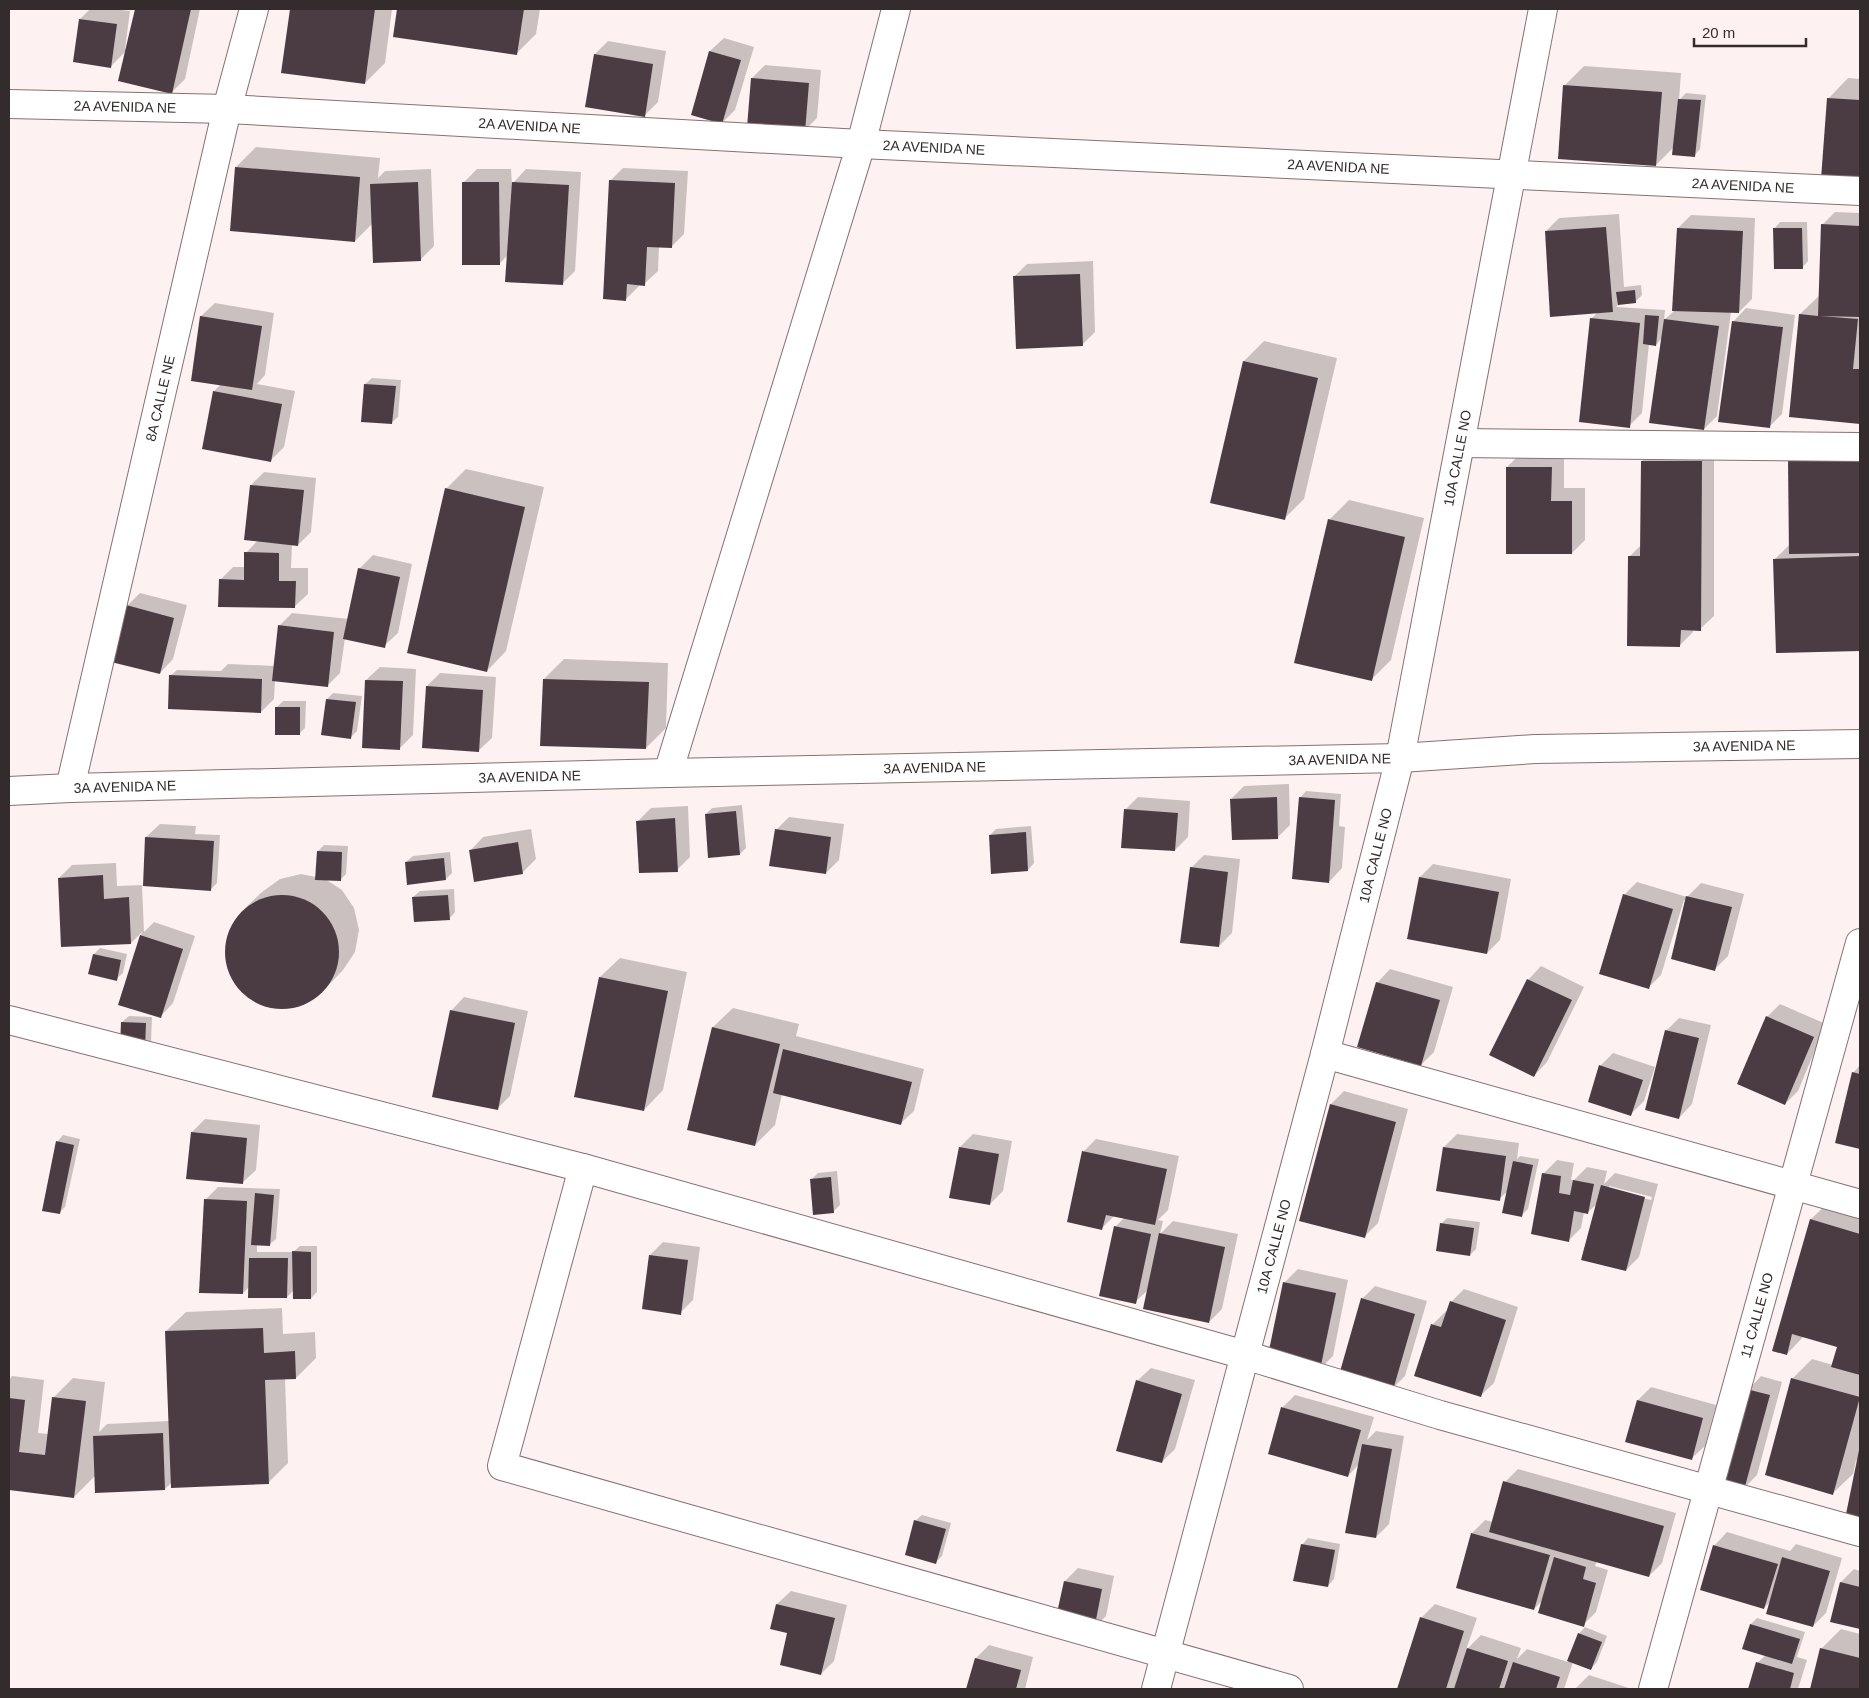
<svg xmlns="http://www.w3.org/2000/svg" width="1869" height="1698" viewBox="0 0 1869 1698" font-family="Arial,sans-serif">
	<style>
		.shadow { fill: #0003; fill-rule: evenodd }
		.building { fill: #4b3c43 }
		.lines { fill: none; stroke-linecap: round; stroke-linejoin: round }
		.minor-casing { stroke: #857272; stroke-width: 30 }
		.minor { stroke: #fff; stroke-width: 28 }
		.labels { text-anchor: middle; stroke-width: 5; stroke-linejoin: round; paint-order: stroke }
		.street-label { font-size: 14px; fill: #342c2c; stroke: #fef1f1 }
	</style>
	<rect width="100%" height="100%" fill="#fef1f1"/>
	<g class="shadow">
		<path d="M90,9H113L130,11L125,49L127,50L136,9H200L185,79L172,92L126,51L111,66L80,19Z"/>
		<path d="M291,9H392L385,63L365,83L283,72Z"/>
		<path d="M399,9H540L536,34L517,53L395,36Z"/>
		<path d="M724,38L754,47L735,110L722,123L692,114L710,51Z"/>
		<path d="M608,41L666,51L658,102L644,116L595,54Z"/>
		<path d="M765,65L821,70L817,118L804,131L752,78Z"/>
		<path d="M1584,66L1681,73L1679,100L1686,93L1706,95L1700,149L1694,156L1675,146L1656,165L1565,85Z"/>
		<path d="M1848,78L1860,79V181L1829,98Z"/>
		<path d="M256,147L380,158L378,178L385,171L431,169L434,246L420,260L373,223L355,241L236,167Z"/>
		<path d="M623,168L688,171L684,234L671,247L659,246L658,271L644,284H639V286L626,299L610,181Z"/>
		<path d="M477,169H511L512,184L526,169L581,172L575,271L562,284L508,255L499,264L463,183Z"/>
		<path d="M1835,212L1860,213V423L1791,416L1800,314L1820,295L1822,225Z"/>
		<path d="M1619,214L1624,287L1641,285L1642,295L1636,301L1619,304L1616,307L1665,310L1664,320L1674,311L1678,228L1691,215L1755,218L1752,299L1739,312H1731L1717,416L1704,429L1662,338L1656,345L1649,344L1642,413L1629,426L1591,319L1598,312L1546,231L1559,218Z"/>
		<path d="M1780,222H1807L1808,261L1802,268L1774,229Z"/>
		<path d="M1093,261L1095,332L1082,345L1014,277L1027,264Z"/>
		<path d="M215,303L274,313L265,375L257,384L295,391L284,447L270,461L203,448L214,391L221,384L201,316Z"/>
		<path d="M1746,308L1795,315L1782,414L1769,427L1733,322Z"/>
		<path d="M1264,341L1337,358L1304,499L1284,519L1212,502L1244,361Z"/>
		<path d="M372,378L401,380L398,417L391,423L365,384Z"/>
		<path d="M1860,445V649L1778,652L1775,559L1790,544Z"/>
		<path d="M1655,448H1714V616L1700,629H1693V632L1680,645L1629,557L1642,544V461Z"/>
		<path d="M1520,454H1564V488H1585V540L1572,553L1507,467Z"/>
		<path d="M466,469L544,487L506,651L487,671L446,489Z"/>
		<path d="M264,472L316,478L311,532L298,545L292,544L291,568H308V594L294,607L220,580L233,567H245L246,553L258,540L251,485Z"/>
		<path d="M1349,500L1424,518L1391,660L1371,680L1329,520Z"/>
		<path d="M373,555L412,564L398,633L384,646L345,638L340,673L327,686L275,680L274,699L261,712L170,676L177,670L221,671L228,664L275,666L279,626L292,613L349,619L359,569Z"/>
		<path d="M140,593L187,605L173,659L160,673L127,606Z"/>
		<path d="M564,659L668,663L666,728L646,748L544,679Z"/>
		<path d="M380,667L416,669L413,735L400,748L366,680Z"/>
		<path d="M440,673L496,677L492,738L478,751L427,686Z"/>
		<path d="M333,693L362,696L357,731L351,737L327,699Z"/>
		<path d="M283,701H306L305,728L299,734L277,707Z"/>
		<path d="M1289,784L1290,825L1277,838L1231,799L1244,786Z"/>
		<path d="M1306,791L1341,794L1339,826L1345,827L1342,868L1329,882L1300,798Z"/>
		<path d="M1138,797L1190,801L1188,837L1175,850L1125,810Z"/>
		<path d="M742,805L746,848L740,854L706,814L712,808Z"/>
		<path d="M688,806L690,857L677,870L638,821L651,808Z"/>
		<path d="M789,817L844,824L839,860L826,873L776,830Z"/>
		<path d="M160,824L196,826L195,834L220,835L217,883L211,889L142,885L144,932L154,922L195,936L173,1003L160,1017L119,1004L142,932L131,943L59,878L72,865L116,863L117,886L144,885L146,837Z"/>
		<path d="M1031,826L1034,863L1028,870L990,835L996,829Z"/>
		<path d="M531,829L536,859L523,872L470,851L483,837Z"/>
		<path d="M324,845L348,846L346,874L340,880L325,879L342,890L354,908L359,930L355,952L343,970L323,991L305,1004L283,1008L261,1005L243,993L230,974L226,953L229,931L241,912L262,892L280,879L301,874L316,877L318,851Z"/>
		<path d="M450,852L452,873L446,879L406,862L413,856Z"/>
		<path d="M1204,855L1240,859L1232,933L1219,946L1191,868Z"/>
		<path d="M1433,864L1511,879L1500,940L1487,953L1408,938L1420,877Z"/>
		<path d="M1637,882L1687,897L1701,883L1744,894L1728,956L1715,969L1686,900H1684L1661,975L1648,988L1624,895Z"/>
		<path d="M454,889L455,912L449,919L413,897L420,891Z"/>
		<path d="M100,948L127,954L123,973L116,979L94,954Z"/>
		<path d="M620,958L687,972L663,1090L644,1110L600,977Z"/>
		<path d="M1541,966L1584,987L1547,1062L1534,1076L1528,980Z"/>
		<path d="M1390,969L1453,987L1434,1052L1421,1065L1377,983Z"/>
		<path d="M464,997L528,1011L510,1096L497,1109L451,1011Z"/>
		<path d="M1780,1004L1826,1024L1798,1091L1785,1104L1767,1017Z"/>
		<path d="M733,1008L799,1024L796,1036L924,1069L914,1111L900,1124L782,1094L775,1125L755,1145L713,1027Z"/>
		<path d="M129,1016L152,1017L151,1042L144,1048L122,1022Z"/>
		<path d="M1679,1018L1711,1025L1692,1104L1679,1118L1666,1031Z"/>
		<path d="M1613,1053L1655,1067L1644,1101L1631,1114L1600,1066Z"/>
		<path d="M1860,1065V1148L1836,1142L1853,1073Z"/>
		<path d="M1344,1091L1408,1109L1378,1223L1365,1236L1331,1104Z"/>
		<path d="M205,1119L260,1125L256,1170L242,1183L192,1132Z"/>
		<path d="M973,1134L1012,1141L1003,1191L990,1204L960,1147Z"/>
		<path d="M1457,1134L1519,1143L1517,1159L1520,1156L1539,1159L1528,1209L1522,1215L1508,1191L1499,1199L1438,1190L1444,1147Z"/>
		<path d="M63,1135L80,1139L65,1207L59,1213L57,1142Z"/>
		<path d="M1096,1139L1179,1156L1168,1210L1158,1220L1163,1221L1160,1234L1173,1221L1238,1234L1222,1309L1209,1322L1148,1290L1135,1302L1115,1227L1125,1217L1115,1215L1102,1228L1083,1152Z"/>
		<path d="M1557,1160L1574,1163L1571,1180H1574L1587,1167L1607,1171L1604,1184L1615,1173L1658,1184L1639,1257L1626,1270L1598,1203L1588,1212H1584L1581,1228L1568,1241L1544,1173ZM1609,1186L1652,1197L1651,1200L1609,1189Z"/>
		<path d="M837,1171L840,1205L834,1211L815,1213L812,1179L818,1173Z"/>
		<path d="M218,1187L280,1189L276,1239L269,1245L257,1244V1252H293L300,1246H317V1292L311,1298L294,1290L287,1297L250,1286L243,1293L205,1200Z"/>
		<path d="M1831,1200L1860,1208V1526L1845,1523L1859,1461L1856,1460L1853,1474L1833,1493L1792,1379L1812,1359L1833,1365L1838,1346L1804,1336L1787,1354L1811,1219Z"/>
		<path d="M1447,1218L1480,1222L1476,1249L1470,1255L1441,1224Z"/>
		<path d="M663,1242L700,1247L693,1300L680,1313L650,1255Z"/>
		<path d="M1298,1269L1348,1280L1333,1356L1320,1369L1285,1282Z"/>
		<path d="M1375,1286L1427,1301L1405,1376L1392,1389L1362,1299Z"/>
		<path d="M1464,1289L1518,1307L1494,1383L1480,1396L1432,1325L1446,1311L1447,1312L1451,1302Z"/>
		<path d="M282,1308L283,1334L315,1332L316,1358L296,1378H285L288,1463L268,1483L172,1482L165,1489L96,1475L74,1497L9,1489V1380L12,1376L44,1380L38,1433L49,1434L53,1398L73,1378L105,1382L99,1432L107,1424L169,1421L166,1331L186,1312Z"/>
		<path d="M1151,1368L1195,1380L1175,1449L1162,1462L1137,1381Z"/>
		<path d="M1761,1376L1782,1382L1757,1475L1744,1488L1748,1390Z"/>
		<path d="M1651,1387L1716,1405L1705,1446L1691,1459L1638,1400Z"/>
		<path d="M1295,1395L1374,1417L1367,1440L1376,1431L1404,1436L1389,1524L1376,1537L1359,1464L1348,1476L1282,1408Z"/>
		<path d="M1518,1469L1676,1513L1662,1563L1649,1576L1597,1561L1595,1566L1608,1570L1596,1612L1583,1625L1543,1600L1534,1609L1472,1533L1485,1520L1493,1522L1505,1482Z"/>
		<path d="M922,1515L951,1523L942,1556L935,1563L915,1521Z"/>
		<path d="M1727,1532L1790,1551L1796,1544L1842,1558L1826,1613L1813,1626L1770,1602L1764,1608L1714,1546Z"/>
		<path d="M1308,1538L1340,1544L1334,1579L1328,1586L1302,1545Z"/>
		<path d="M1078,1568L1114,1576L1106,1616L1093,1629L1065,1581Z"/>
		<path d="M1854,1569L1860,1571V1628L1831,1621L1841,1582Z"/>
		<path d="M791,1591L847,1605L834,1661L821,1674L789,1632L777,1604Z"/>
		<path d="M1435,1604L1477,1618L1466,1650L1481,1635L1521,1648L1517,1659L1527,1649L1568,1662L1579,1634L1585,1627L1607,1636L1597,1662L1591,1669L1573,1662L1564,1689H1398L1421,1618Z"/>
		<path d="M1757,1618L1805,1632L1797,1657L1807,1660L1798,1689H1750L1757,1663L1766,1655L1751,1624Z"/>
		<path d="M1841,1629L1860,1634V1689H1811L1821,1649Z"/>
		<path d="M989,1645L1033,1657L1025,1689H968L976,1658Z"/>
		<path d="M1589,1675L1632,1689H1575Z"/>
	</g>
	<g class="building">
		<path d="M135,9H191L172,94L118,81Z"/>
		<path d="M290,9H375L365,84L281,73Z"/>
		<path d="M397,9H524L517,55L393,37Z"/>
		<path d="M79,19L117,24L111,68L73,62Z"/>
		<path d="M709,51L741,60L722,124L691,115Z"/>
		<path d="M594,54L653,64L645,117L585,107Z"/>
		<path d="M751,78L809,83L805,132L747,127Z"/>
		<path d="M1563,85L1662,92L1656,166L1558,159Z"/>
		<path d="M1827,98L1860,100V183L1821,179Z"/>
		<path d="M1678,99L1701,100L1695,157L1672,155Z"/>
		<path d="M235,167L360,177L355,242L230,231Z"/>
		<path d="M609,180L675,183L672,248L647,247L645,286L627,284L626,301L603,299Z"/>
		<path d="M418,182L421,261L373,263L370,184Z"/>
		<path d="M462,182H499L500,265H462Z"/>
		<path d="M512,182L569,185L563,285L505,282Z"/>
		<path d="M1821,224L1860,226V317L1820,316L1858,319L1853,369H1860V424L1789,417L1799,314L1818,316Z"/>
		<path d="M1606,227L1613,312L1550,317L1545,231Z"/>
		<path d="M1677,228L1743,231L1739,313L1672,311Z"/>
		<path d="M1773,228H1802L1803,269H1774Z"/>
		<path d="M1080,274L1083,346L1016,349L1013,276Z"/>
		<path d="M1635,290L1636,303L1618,305L1616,292Z"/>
		<path d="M1645,315L1659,316L1656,346L1643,344Z"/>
		<path d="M200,316L262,326L252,390L191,381Z"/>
		<path d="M1590,318L1640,323L1630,428L1579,422Z"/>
		<path d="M1664,319L1719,326L1704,430L1649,423Z"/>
		<path d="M1732,321L1783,327L1770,428L1718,422Z"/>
		<path d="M1243,361L1318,378L1285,520L1210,503Z"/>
		<path d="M364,384L396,386L392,424L361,422Z"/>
		<path d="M213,391L282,404L271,462L202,449Z"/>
		<path d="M1860,458V553L1789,554L1788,459Z"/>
		<path d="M1641,461H1702L1701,631L1681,630L1680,647L1627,646L1628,556H1640Z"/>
		<path d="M1506,467H1552L1551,501H1572V554H1506Z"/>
		<path d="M250,485L304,490L298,546L244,540Z"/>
		<path d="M445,488L525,507L487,672L407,653Z"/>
		<path d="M1328,519L1405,537L1372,681L1294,663Z"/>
		<path d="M244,552L279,553V581H296L295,608L218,607L219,579L244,580Z"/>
		<path d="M1860,556V651L1776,653L1773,559Z"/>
		<path d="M358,568L400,577L385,648L343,639Z"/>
		<path d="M126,605L174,618L160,674L111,662Z"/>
		<path d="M278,625L334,632L328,687L272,681Z"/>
		<path d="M169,675L262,679L261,713L168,709Z"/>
		<path d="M543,679L649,682L646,749L540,746Z"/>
		<path d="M365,680L403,681L400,750L362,748Z"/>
		<path d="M426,686L483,690L479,752L422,748Z"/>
		<path d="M326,699L356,702L351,739L321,735Z"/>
		<rect x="275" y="707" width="25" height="28"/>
		<path d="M1277,797L1278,839L1232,840L1230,799Z"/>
		<path d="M1299,797L1335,800L1329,883L1292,879Z"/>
		<path d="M1124,809L1178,813L1175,851L1121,848Z"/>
		<path d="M736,811L740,855L708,858L705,814Z"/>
		<path d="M675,818L678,872L639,873L636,821Z"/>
		<path d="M775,829L831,837L826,874L769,866Z"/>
		<path d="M1026,832L1028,871L991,874L989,835Z"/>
		<path d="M145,837L214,841L211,891L143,886Z"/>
		<path d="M518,842L523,874L474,882L469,850Z"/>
		<path d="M317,851L342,852L341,881L315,880Z"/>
		<path d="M444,858L446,880L407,885L405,862Z"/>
		<path d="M1190,867L1228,872L1219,947L1180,943Z"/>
		<path d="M103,875L104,899L129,897L131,944L61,947L58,878Z"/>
		<path d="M1419,877L1499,892L1487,954L1407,939Z"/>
		<path d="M1623,894L1673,909L1649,989L1599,974Z"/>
		<circle cx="282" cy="952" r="57"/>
		<path d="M448,895L450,920L414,922L412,897Z"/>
		<path d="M1686,896L1732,907L1715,971L1671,959Z"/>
		<path d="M140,935L183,949L161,1018L118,1005Z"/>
		<path d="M93,954L121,960L117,981L88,974Z"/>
		<path d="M599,977L668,991L644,1111L574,1097Z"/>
		<path d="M1527,979L1572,1000L1534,1077L1489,1055Z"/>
		<path d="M1376,982L1440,1000L1421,1066L1357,1047Z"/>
		<path d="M450,1010L515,1023L498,1110L432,1097Z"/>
		<path d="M1766,1016L1814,1037L1785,1105L1737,1084Z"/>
		<path d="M121,1022L146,1023L145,1049L120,1048Z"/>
		<path d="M712,1027L780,1044L755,1146L687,1130Z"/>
		<path d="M1665,1030L1699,1038L1679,1119L1645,1110Z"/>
		<path d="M783,1049L912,1082L901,1125L773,1093Z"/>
		<path d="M1599,1065L1643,1080L1631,1116L1588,1102Z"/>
		<path d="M1852,1072L1860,1074V1149L1835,1143Z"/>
		<path d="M1330,1104L1396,1122L1365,1238L1299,1221Z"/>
		<path d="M191,1132L247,1138L243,1184L186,1179Z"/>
		<path d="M56,1141L74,1145L60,1214L42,1211Z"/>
		<path d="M959,1147L999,1154L990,1205L949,1198Z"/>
		<path d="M1443,1147L1506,1156L1500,1201L1436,1191Z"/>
		<path d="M1082,1151L1167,1169L1155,1225L1106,1215L1102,1230L1067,1222Z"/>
		<path d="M1513,1161L1533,1165L1522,1217L1502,1213Z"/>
		<path d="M1542,1173L1561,1176L1559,1193L1570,1195L1573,1180L1594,1184L1588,1214L1574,1211L1569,1242L1531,1234Z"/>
		<path d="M831,1177L834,1213L813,1215L810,1179Z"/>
		<path d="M1601,1185L1645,1197L1626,1271L1581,1260Z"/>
		<path d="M255,1193L274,1195L270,1246L251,1245Z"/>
		<path d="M204,1199L247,1201L243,1294L199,1293Z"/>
		<path d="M1810,1219L1860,1234V1375L1831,1367L1837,1347L1792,1334L1787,1355L1772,1351Z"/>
		<path d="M1440,1223L1474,1228L1470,1256L1436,1251Z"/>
		<path d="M1114,1226L1151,1234L1136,1304L1099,1296Z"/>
		<path d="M1159,1233L1225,1247L1209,1323L1143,1309Z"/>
		<path d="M292,1251L311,1252V1299H293Z"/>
		<path d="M649,1255L688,1260L681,1315L642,1309Z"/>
		<path d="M249,1258H288L287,1298H248Z"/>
		<path d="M1283,1282L1336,1293L1320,1370L1267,1360Z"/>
		<path d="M1361,1298L1415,1314L1393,1390L1339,1375Z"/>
		<path d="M1450,1301L1506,1320L1481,1397L1414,1376L1431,1324L1441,1327Z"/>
		<path d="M263,1328L264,1353L295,1351L296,1379L265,1380L269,1484L171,1488L165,1331Z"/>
		<path d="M1791,1378L1860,1397L1833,1495L1765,1475Z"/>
		<path d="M1136,1380L1182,1394L1162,1463L1116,1451Z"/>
		<path d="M1746,1389L1770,1395L1744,1490L1721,1483Z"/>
		<path d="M52,1397L86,1401L74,1498L9,1490V1398L25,1400L19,1452L45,1455Z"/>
		<path d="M1637,1400L1703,1418L1692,1460L1625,1442Z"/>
		<path d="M1281,1407L1361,1430L1348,1477L1268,1454Z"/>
		<path d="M163,1433L165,1490L95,1493L93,1436Z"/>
		<path d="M1362,1444L1392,1449L1376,1538L1345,1533Z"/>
		<path d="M1859,1450H1860V1527L1844,1524Z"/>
		<path d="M1503,1481L1664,1526L1649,1577L1489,1532Z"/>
		<path d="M914,1520L946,1529L936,1564L905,1555Z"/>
		<path d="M1471,1533L1550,1555L1534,1610L1456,1588Z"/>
		<path d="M1301,1544L1335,1550L1328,1587L1293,1581Z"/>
		<path d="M1713,1545L1778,1564L1764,1609L1700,1590Z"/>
		<path d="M1554,1557L1586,1567L1583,1579L1596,1583L1584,1627L1538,1613Z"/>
		<path d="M1782,1557L1830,1571L1813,1627L1766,1614Z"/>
		<path d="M1064,1581L1102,1589L1094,1630L1055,1622Z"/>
		<path d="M1840,1582L1860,1587V1629L1830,1622Z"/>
		<path d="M776,1604L835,1618L821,1675L780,1665L787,1633L770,1629Z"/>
		<path d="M1420,1617L1464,1631L1446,1689H1397Z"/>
		<path d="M1750,1624L1800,1639L1792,1664L1742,1649Z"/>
		<path d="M1578,1633L1602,1642L1591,1670L1567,1661Z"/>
		<path d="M1467,1648L1508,1661L1499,1689H1454Z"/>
		<path d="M1820,1648L1860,1658V1689H1810Z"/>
		<path d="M975,1658L1021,1670L1016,1689H966Z"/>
		<path d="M1513,1662L1560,1677L1556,1689H1504Z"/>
		<path d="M1756,1662L1794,1673L1790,1689H1748Z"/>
	</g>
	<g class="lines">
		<defs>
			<g id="minor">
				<path id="s1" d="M9,104L227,109L861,144L1860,191"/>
				<path d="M1461,443L1860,447"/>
				<path d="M668,773L861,144L896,9"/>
				<path id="s2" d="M70,788L227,109L254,9"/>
				<path id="s3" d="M9,791L70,788L668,773L1400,758L1535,749L1860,744"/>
				<path d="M9,1020L583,1168L1245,1355L1440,1415L1860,1532"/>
				<path d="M1325,1054L1860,1204"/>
				<path d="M583,1168L502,1466L1289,1689"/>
				<path id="s4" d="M1156,1689L1325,1054L1400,758L1543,9"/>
				<path id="s5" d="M1653,1689L1860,943"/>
			</g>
		</defs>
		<use href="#minor" class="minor-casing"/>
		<use href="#minor" class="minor"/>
	</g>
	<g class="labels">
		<g class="street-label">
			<text dy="5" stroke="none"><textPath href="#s1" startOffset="116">2A AVENIDA NE</textPath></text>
			<text dy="5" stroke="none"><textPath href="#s1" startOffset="521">2A AVENIDA NE</textPath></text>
			<text dy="5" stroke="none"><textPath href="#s1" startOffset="926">2A AVENIDA NE</textPath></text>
			<text dy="5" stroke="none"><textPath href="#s1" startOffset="1331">2A AVENIDA NE</textPath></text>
			<text dy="5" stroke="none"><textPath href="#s1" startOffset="1736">2A AVENIDA NE</textPath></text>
			<text dy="5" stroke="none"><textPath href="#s2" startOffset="400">8A CALLE NE</textPath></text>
			<text dy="5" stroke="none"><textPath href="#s4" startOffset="1268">10A CALLE NO</textPath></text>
			<text dy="5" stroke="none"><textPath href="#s3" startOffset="1736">3A AVENIDA NE</textPath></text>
			<text dy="5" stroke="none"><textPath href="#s3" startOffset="1331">3A AVENIDA NE</textPath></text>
			<text dy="5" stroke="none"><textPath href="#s3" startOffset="926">3A AVENIDA NE</textPath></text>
			<text dy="5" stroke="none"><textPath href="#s3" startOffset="521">3A AVENIDA NE</textPath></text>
			<text dy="5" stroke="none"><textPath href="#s3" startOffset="116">3A AVENIDA NE</textPath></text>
			<text dy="5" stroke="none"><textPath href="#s4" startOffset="862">10A CALLE NO</textPath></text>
			<text dy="5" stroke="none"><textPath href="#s4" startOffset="458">10A CALLE NO</textPath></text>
			<text dy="5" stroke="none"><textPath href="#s5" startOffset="388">11 CALLE NO</textPath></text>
		</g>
	</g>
	<rect width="1869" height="1698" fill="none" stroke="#342c2c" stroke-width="20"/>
	<path d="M1694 38v8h112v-8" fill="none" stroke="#342c2c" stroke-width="2.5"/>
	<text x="1702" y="38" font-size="15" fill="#342c2c" stroke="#fef1f1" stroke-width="4" paint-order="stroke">20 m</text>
</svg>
